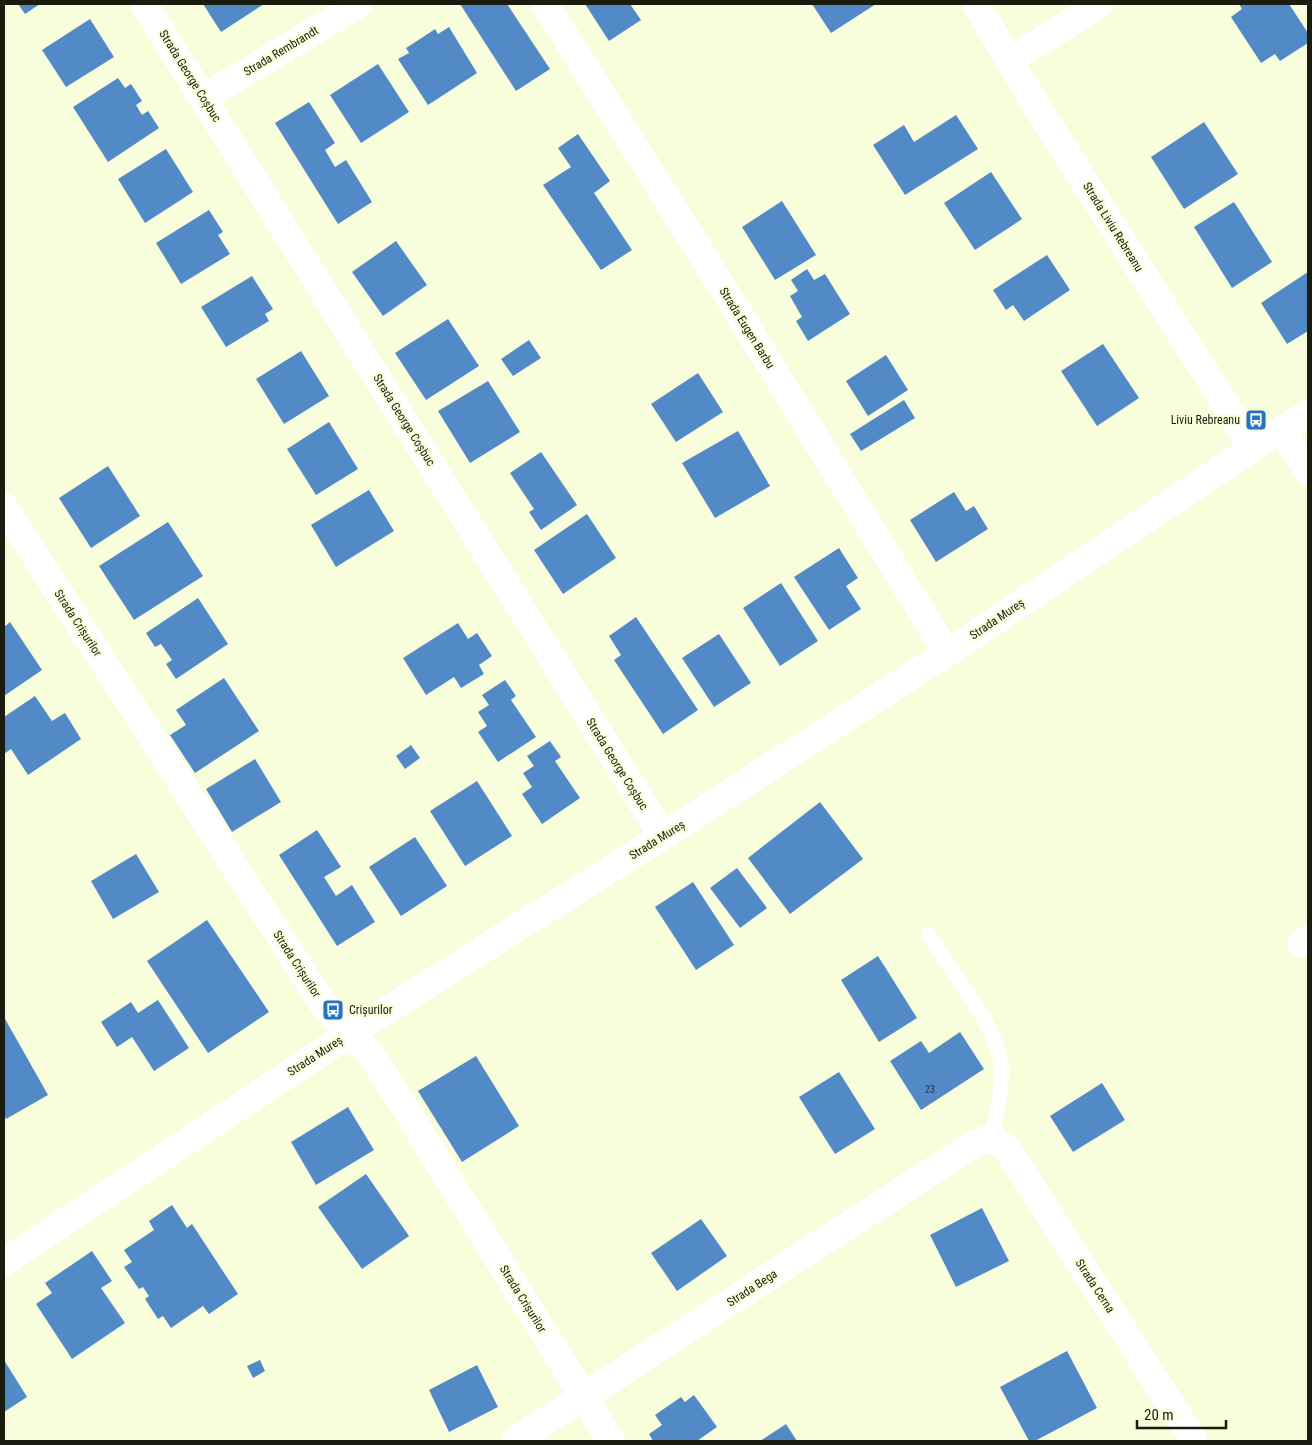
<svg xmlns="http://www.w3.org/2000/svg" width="1312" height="1445" viewBox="0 0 1312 1445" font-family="'Roboto Condensed',sans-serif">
  <rect width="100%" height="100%" fill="#f8fedb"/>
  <g fill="#528ac7">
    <polygon points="18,4 40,4 25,14"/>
    <polygon points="203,4 264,4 221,32"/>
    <polygon points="460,4 507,4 550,69 516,91"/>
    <polygon points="585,4 630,4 641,20 609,41"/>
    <polygon points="812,4 876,4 831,33"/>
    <polygon points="1239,4 1289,4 1308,33 1308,43 1280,61 1275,54 1261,63 1231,17 1242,9"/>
    <polygon points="90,19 114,57 66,87 42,50"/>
    <polygon points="449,27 477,73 428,105 398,59 409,53 406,48 420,39 435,29 438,34"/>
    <polygon points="378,64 409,112 361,143 330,95"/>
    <polygon points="118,78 125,88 131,84 142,101 136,105 142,115 148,111 159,128 108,162 73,107"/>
    <polygon points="309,102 335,143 325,150 335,167 346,160 372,202 338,224 275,123"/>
    <polygon points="956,115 978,149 905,195 873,145 904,125 914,142"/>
    <polygon points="1204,122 1238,174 1184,209 1151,157"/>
    <polygon points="578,134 610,181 594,193 632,250 601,270 543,185 571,167 558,148"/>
    <polygon points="166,149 193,192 145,223 118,179"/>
    <polygon points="991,172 1022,219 975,250 944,203"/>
    <polygon points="782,201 816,255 775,280 742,227"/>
    <polygon points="1234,202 1272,262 1232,288 1194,227"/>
    <polygon points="209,210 223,232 218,235 230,254 181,284 156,243"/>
    <polygon points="396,241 427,285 383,316 352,272"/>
    <polygon points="1047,255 1070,290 1024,321 1013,305 1006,310 993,290"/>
    <polygon points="807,269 814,280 825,274 850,314 808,341 796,321 802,317 790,296 798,291 791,280"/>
    <polygon points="1308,272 1308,331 1287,344 1261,303"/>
    <polygon points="252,276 273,309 265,314 269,321 226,347 201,307"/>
    <polygon points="448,319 479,366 426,400 395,353"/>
    <polygon points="529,340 541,358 513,376 501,359"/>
    <polygon points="1103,344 1139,398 1097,426 1061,371"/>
    <polygon points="301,351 329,396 284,424 256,379"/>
    <polygon points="886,355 908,390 868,416 846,381"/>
    <polygon points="698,373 723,412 676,442 651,404"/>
    <polygon points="488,381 520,432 470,463 438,411"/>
    <polygon points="904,400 915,418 861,451 850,434"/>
    <polygon points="329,422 358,469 316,495 287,449"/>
    <polygon points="738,431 770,486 715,518 682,463"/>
    <polygon points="541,452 577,505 541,530 529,512 534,509 510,473"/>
    <polygon points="108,466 140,516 91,548 59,498"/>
    <polygon points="369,490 394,531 336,567 311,525"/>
    <polygon points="954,492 966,511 974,506 988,529 936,562 910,520"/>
    <polygon points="587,514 616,558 563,594 534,550"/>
    <polygon points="168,522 203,576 134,620 99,566"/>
    <polygon points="839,548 858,578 846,586 861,609 829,630 794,577"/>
    <polygon points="781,583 818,641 780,666 743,608"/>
    <polygon points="198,598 228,644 176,679 166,664 172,660 161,644 155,647 146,633"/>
    <polygon points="636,617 698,710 663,734 614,660 621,655 609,636"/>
    <polygon points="10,622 42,670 4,696 4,627"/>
    <polygon points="458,623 468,639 477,633 492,656 479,665 484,674 461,688 454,677 426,695 403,658"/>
    <polygon points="719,634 751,683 714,707 682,658"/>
    <polygon points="224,678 259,731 195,773 170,735 186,725 176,710"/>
    <polygon points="505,680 516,696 511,700 536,737 498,762 478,732 487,726 478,712 489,705 482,695"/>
    <polygon points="35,696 52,721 65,713 81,739 28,775 11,749 4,754 4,717"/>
    <polygon points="550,741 561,757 555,761 580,798 542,824 522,794 532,787 523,773 534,766 527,756"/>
    <polygon points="411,745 420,758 405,769 396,756"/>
    <polygon points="255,759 281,802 232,832 206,789"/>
    <polygon points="477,781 512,836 465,866 430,811"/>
    <polygon points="820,802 863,859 790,914 748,858"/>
    <polygon points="317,830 341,867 324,877 336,896 352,885 375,922 337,946 279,855"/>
    <polygon points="415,837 447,886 401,916 369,867"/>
    <polygon points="136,854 159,892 113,919 91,881"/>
    <polygon points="737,868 767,908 740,928 710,888"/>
    <polygon points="693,882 734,945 696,970 655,907"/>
    <polygon points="207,920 269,1012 208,1053 147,961"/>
    <polygon points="878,956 917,1018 879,1042 841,980"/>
    <polygon points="158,1000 189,1048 154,1071 132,1037 117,1047 101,1022 131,1002 138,1013"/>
    <polygon points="4,1017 48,1095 6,1119 4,1115"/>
    <polygon points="960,1032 984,1069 921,1110 890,1061 921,1041 929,1053"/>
    <polygon points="476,1056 519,1126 462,1162 418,1091"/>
    <polygon points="839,1072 875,1129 835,1154 799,1097"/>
    <polygon points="1102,1083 1125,1120 1073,1152 1050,1116"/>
    <polygon points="348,1107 374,1150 316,1185 291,1142"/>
    <polygon points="366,1174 409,1236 362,1269 318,1207"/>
    <polygon points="172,1205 187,1228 192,1224 238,1294 209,1314 203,1306 171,1328 163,1316 158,1319 145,1299 149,1296 143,1287 139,1289 124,1267 132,1262 124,1250 154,1230 149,1221"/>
    <polygon points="982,1208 1009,1261 956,1287 930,1235"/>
    <polygon points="701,1219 727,1256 677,1291 651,1253"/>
    <polygon points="92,1251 112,1281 101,1288 125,1323 72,1359 36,1304 52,1293 45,1283"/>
    <polygon points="1067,1351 1097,1408 1035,1441 1029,1441 1000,1387"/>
    <polygon points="4,1360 27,1397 4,1412"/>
    <polygon points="260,1360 265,1371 253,1378 247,1366"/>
    <polygon points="477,1365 498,1407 449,1432 429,1390"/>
    <polygon points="694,1395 717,1427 697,1441 653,1441 649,1434 662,1425 655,1415 681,1397 685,1402"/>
    <polygon points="786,1424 797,1441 760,1441"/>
  </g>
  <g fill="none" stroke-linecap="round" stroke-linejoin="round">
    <polyline stroke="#fff" stroke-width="15" points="928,934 984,1018 997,1046 1002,1067 1000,1096 991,1138"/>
    <g stroke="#fff" stroke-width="28">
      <polyline points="144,4 663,836"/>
      <polyline points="545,4 734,306 947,653"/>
      <polyline points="976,4 1034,102 1253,448"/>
      <polyline points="1009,61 1100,4"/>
      <polyline points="203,98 359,4"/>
      <polyline points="1282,431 1308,472"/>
      <polyline points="4,507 323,1004 349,1034 371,1054 611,1441"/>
      <polyline points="1301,944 1308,939"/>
      <polyline points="515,1441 974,1144 991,1138 1006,1147 1194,1441"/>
    </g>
    <polyline stroke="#fff" stroke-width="28" points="4,1262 349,1034 663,836 947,653 1253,448 1308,414"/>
  </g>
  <defs>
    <g id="bus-square" transform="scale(1.125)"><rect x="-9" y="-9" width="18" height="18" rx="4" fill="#2574c4" stroke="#f8fedb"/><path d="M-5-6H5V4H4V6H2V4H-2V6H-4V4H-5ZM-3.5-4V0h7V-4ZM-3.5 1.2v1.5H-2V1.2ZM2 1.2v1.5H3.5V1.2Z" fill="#fff"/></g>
  </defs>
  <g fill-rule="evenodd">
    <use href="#bus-square" x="1256" y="420"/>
    <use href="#bus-square" x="333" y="1010"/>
  </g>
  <g text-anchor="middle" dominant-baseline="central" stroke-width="5" stroke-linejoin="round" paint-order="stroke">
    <g font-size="10" fill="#28383d">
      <text x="930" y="1089">23</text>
    </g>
    <g font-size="12" fill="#1a1c0f" stroke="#f8fedb">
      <text transform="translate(281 51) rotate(-31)">Strada Rembrandt</text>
      <text transform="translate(190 76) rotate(58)">Strada George Coșbuc</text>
      <text transform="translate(1113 227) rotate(58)">Strada Liviu Rebreanu</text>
      <text transform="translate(747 328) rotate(58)">Strada Eugen Barbu</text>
      <text transform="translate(404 420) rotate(58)">Strada George Coșbuc</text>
      <text transform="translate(997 619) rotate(-34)">Strada Mureș</text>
      <text transform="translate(78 623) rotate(57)">Strada Crișurilor</text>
      <text transform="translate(617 764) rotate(58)">Strada George Coșbuc</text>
      <text transform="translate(657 840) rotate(-32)">Strada Mureș</text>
      <text transform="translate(297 964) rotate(57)">Strada Crișurilor</text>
      <text transform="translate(315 1056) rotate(-33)">Strada Mureș</text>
      <text transform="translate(1095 1286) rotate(57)">Strada Cerna</text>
      <text transform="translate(752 1288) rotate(-33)">Strada Bega</text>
      <text transform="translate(523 1299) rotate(58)">Strada Crișurilor</text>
    </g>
    <g font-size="12" fill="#1a1c0f" stroke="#f8fedb" text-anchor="end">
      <text x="1240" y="420">Liviu Rebreanu</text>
      <text x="349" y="1010" text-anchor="start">Crișurilor</text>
    </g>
  </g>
  <rect width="1312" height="1445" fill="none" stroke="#1a1c0f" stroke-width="10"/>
  <path d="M1137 1420v8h89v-8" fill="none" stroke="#1a1c0f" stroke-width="2.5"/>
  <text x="1144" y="1420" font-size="15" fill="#1a1c0f" stroke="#f8fedb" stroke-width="4" paint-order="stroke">20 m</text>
</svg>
